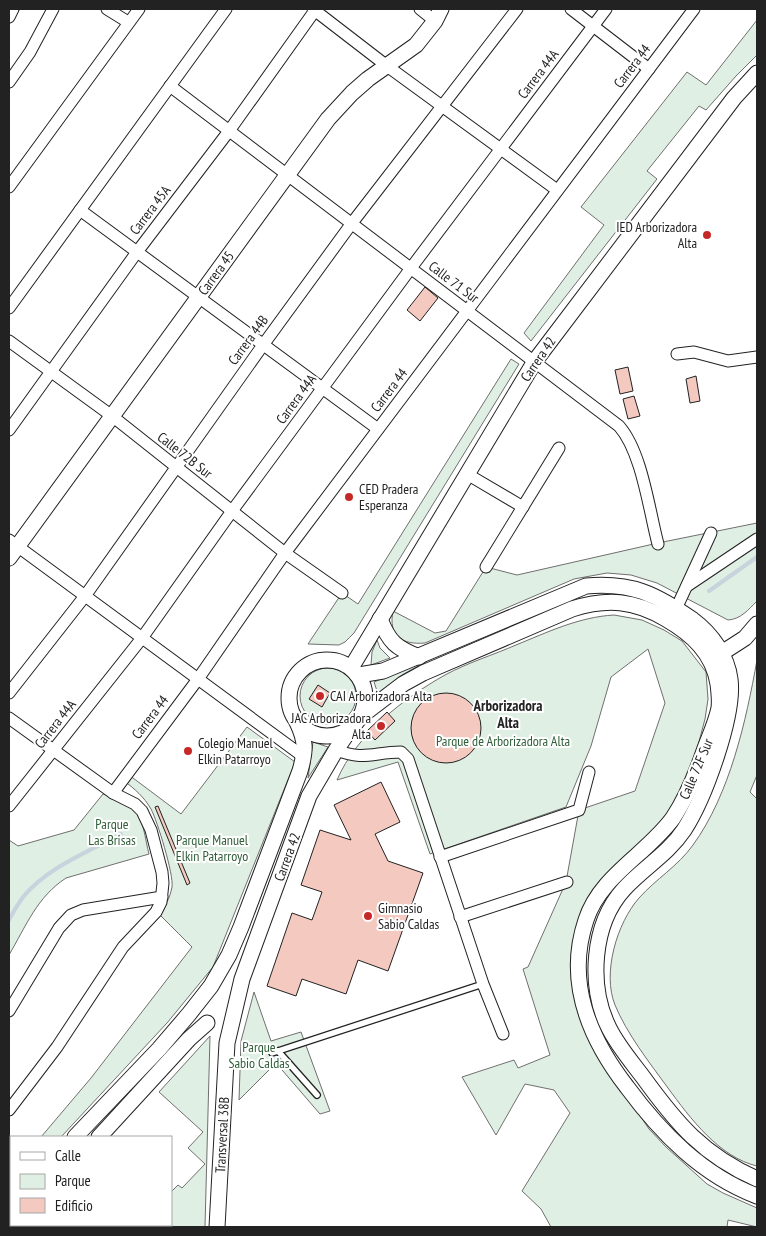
<svg xmlns="http://www.w3.org/2000/svg" width="766" height="1236" viewBox="0 0 766 1236" font-family="'PT Sans Narrow',sans-serif">
  <rect width="100%" height="100%" fill="#fff"/>
  <g fill="#e0efe3" stroke="#6f6f6f">
    <polygon points="757,20 757,55 736,76 706,110 699,106 647,171 657,179 531,341 524,333 604,225 581,207 687,72 706,85"/>
    <polygon points="511,359 519,364 354,633 345,642 339,645 308,644 342,593 358,604"/>
    <path d="M757,523V601C748,610 741,619 728,620L657,583L631,575L607,573L574,579L425,643C402,645 388,636 393,611L435,633L446,631L486,567L517,575L658,543Z"/>
    <path d="M614,615L642,620L664,630L682,641L706,672L708,699L705,719L696,753L685,785L673,806L660,824L607,879L578,958L595,1048L649,1129L666,1147L707,1184L723,1193L757,1208V1227L728,1220L727,1227H551L541,1209L522,1191L570,1113L554,1090L525,1084L496,1135L462,1077L514,1060L518,1068L550,1055L523,969L528,967L566,882L579,810L635,791L665,703L648,649L611,677L591,746L566,807L430,854L398,762L337,780C356,735 404,698 445,675C467,663 493,655 516,645C548,632 579,617 614,615Z"/>
    <polygon points="377,640 380,648 390,658 371,665 372,652"/>
    <path d="M757,660V775L750,792L757,799V1166C719,1157 690,1118 668,1088C649,1062 627,1034 615,1005C602,973 617,923 639,898C656,879 678,866 693,845C730,794 746,721 757,660Z"/>
    <polygon points="427,661 402,675 378,694 374,682"/>
    <circle cx="328" cy="696" r="28"/>
    <path d="M247,727L295,762L213,967L167,1023L61,1137H41L91,1078L192,947L160,915C165,906 170,898 172,887C174,875 157,820 151,809C144,797 135,789 124,781L129,775L181,814Z"/>
    <polygon points="313,742 328,747 308,778"/>
    <path d="M103,794C112,797 124,800 132,807C144,817 145,840 149,854L66,878C37,897 26,926 9,955V840L18,846L74,830Z"/>
    <polygon points="254,992 271,1041 301,1032 330,1111 320,1114 276,1063 239,1100 241,1041"/>
    <polygon points="210,1036 205,1227 138,1227 140,1225 171,1225 171,1192 178,1185 182,1188 205,1164 188,1148 203,1132 159,1092"/>
  </g>
  <g fill="none" stroke-linecap="round" stroke-linejoin="round">
    <g stroke="#c7d3dd" stroke-width="4">
      <polyline points="709,591 757,557"/>
      <path d="M9,920C13,912 18,904 23,897C48,867 88,852 121,834"/>
    </g>
  </g>
  <g fill="#f3c9c0" stroke="#222">
    <polygon points="425,287 438,298 420,321 407,310"/>
    <polygon points="628,367 633,391 620,394 615,370"/>
    <polygon points="696,376 700,401 690,403 686,379"/>
    <polygon points="634,396 640,416 628,419 623,399"/>
    <polygon points="318,685 330,693 322,707 309,699"/>
    <circle cx="446" cy="728" r="35"/>
    <polygon points="387,712 395,721 375,740 367,731"/>
    <polygon points="381,782 400,822 375,834 388,861 423,873 388,971 358,960 346,994 302,979 296,996 267,986 292,913 312,920 322,892 301,885 320,830 351,840 334,805"/>
    <polygon points="158,806 190,883 187,885 155,807"/>
  </g>
  <g fill="none" stroke-linecap="round" stroke-linejoin="round">
    <g stroke="#222" stroke-width="8">
      <g id="service">
        <polyline points="278,1051 317,1095"/>
        <polyline points="272,1053 483,984"/>
      </g>
    </g>
    <g stroke="#222" stroke-width="13">
      <g id="minor">
        <polyline points="107,9 128,22"/>
        <polyline points="313,9 387,66 557,190"/>
        <polyline points="420,9 435,21 439,17"/>
        <polyline points="571,9 649,69"/>
        <polyline points="9,17 13,9"/>
        <polyline points="9,82 30,52 53,9"/>
        <path d="M170,86L619,426C642,452 649,510 658,544"/>
        <polyline points="9,187 139,9"/>
        <polyline points="80,210 378,429"/>
        <polyline points="9,308 226,9"/>
        <polyline points="9,341 112,416 285,553 342,593"/>
        <polyline points="677,354 694,352 728,361 757,357"/>
        <polyline points="9,430 137,252 229,131 316,9"/>
        <polyline points="467,474 523,507"/>
        <polyline points="9,540 304,757"/>
        <polyline points="486,567 559,448"/>
        <polyline points="687,586 757,539"/>
        <polyline points="676,609 711,533"/>
        <polyline points="9,693 85,596 263,345 352,223 517,9"/>
        <polyline points="9,718 113,793 135,804 142,811 151,830 162,872 163,883 161,902 156,912 123,947 57,1047 9,1110"/>
        <path d="M336,750C364,761 374,752 401,752L408,759L483,984L503,1034"/>
        <polyline points="113,793 198,679 285,553 694,9"/>
        <polyline points="9,806 142,638 232,511 411,268 606,9"/>
        <polyline points="440,857 579,810 589,772"/>
        <polyline points="460,917 567,882"/>
        <polyline points="9,1011 59,928 71,915 83,910 162,897"/>
      </g>
    </g>
    <g stroke="#222" stroke-width="17">
      <g id="tertiary">
        <polyline points="9,558 328,119 352,93 368,79 416,45 435,21 441,9"/>
        <path d="M380,619C389,642 396,648 419,657"/>
        <polyline points="714,658 745,638 757,624"/>
        <circle cx="327" cy="698" r="38"/>
        <polyline points="351,668 535,361 734,98 757,73"/>
        <path d="M359,675L383,671L586,586C632,582 656,594 693,620C712,634 727,656 730,679C735,716 704,799 684,830C668,854 643,868 624,889C592,924 588,986 609,1028C618,1046 631,1061 643,1077C677,1124 703,1155 757,1179"/>
        <path d="M361,716L403,684L423,673L572,609C607,598 634,600 666,619C692,634 713,653 718,684C719,692 720,700 719,708C716,723 709,737 704,751C696,774 687,797 673,818C647,854 600,876 586,920C565,982 589,1038 627,1087C661,1133 702,1175 757,1196"/>
        <path d="M75,1137L159,1049L189,1014L211,986L229,955L241,927L300,771C306,750 306,741 297,722"/>
        <polyline points="99,1137 189,1039 207,1023"/>
        <polyline points="9,1207 11,1204"/>
        <polyline points="12,1227 15,1225"/>
        <polyline points="217,1227 227,1043 242,979 309,796 336,750 353,725"/>
      </g>
    </g>
    <use href="#service" stroke="#fff" stroke-width="5.5"/>
    <use href="#minor" stroke="#fff" stroke-width="11"/>
    <use href="#tertiary" stroke="#fff" stroke-width="15"/>
  </g>
  <g fill="#c62828" stroke="#fff" stroke-width="2">
    <circle cx="707" cy="235" r="5"/>
    <circle cx="349" cy="497" r="5"/>
    <circle cx="320" cy="696" r="5"/>
    <circle cx="381" cy="726" r="5"/>
    <circle cx="188" cy="751" r="5"/>
    <circle cx="368" cy="916" r="5"/>
  </g>
  <g text-anchor="middle" dominant-baseline="central" stroke-width="4" stroke-linejoin="round" paint-order="stroke">
    <g font-size="14" fill="#222" stroke="#fff">
      <text transform="translate(632 66) rotate(-53)">Carrera 44</text>
      <text transform="translate(538 74) rotate(-53)">Carrera 44A</text>
      <text transform="translate(150 210) rotate(-53)">Carrera 45A</text>
      <text transform="translate(216 273) rotate(-54)">Carrera 45</text>
      <text transform="translate(454 282) rotate(37)">Calle 71 Sur</text>
      <text transform="translate(248 340) rotate(-54)">Carrera 44B</text>
      <text transform="translate(538 359) rotate(-56)">Carrera 42</text>
      <text transform="translate(389 390) rotate(-53)">Carrera 44</text>
      <text transform="translate(296 399) rotate(-54)">Carrera 44A</text>
      <text transform="translate(185 455) rotate(38)">Calle 72B Sur</text>
      <text transform="translate(150 717) rotate(-53)">Carrera 44</text>
      <text transform="translate(55 724) rotate(-52)">Carrera 44A</text>
      <text transform="translate(696 769) rotate(-67)">Calle 72F Sur</text>
      <text transform="translate(287 857) rotate(-70)">Carrera 42</text>
      <text transform="translate(222 1135) rotate(-87)">Transversal 38B</text>
    </g>
    <g font-size="14" fill="#222" stroke="#fff" text-anchor="start">
      <text x="697" y="227" text-anchor="end">IED Arborizadora<tspan x="697" dy="16">Alta</tspan></text>
      <text x="359" y="489">CED Pradera<tspan x="359" dy="16">Esperanza</tspan></text>
      <text x="330" y="696">CAI Arborizadora Alta</text>
      <text x="371" y="718" text-anchor="end">JAC Arborizadora<tspan x="371" dy="16">Alta</tspan></text>
      <text x="198" y="743">Colegio Manuel<tspan x="198" dy="16">Elkin Patarroyo</tspan></text>
      <text x="378" y="908">Gimnasio<tspan x="378" dy="16">Sabio Caldas</tspan></text>
    </g>
    <g font-size="14" fill="#2f5e38" stroke="#fff">
      <text x="503" y="741">Parque de Arborizadora Alta</text>
      <text x="112" y="824">Parque<tspan x="112" dy="16">Las Brisas</tspan></text>
      <text x="212" y="840">Parque Manuel<tspan x="212" dy="16">Elkin Patarroyo</tspan></text>
      <text x="259" y="1047">Parque<tspan x="259" dy="16">Sabio Caldas</tspan></text>
    </g>
    <g font-size="15" font-weight="bold" fill="#222" stroke="#fff">
      <text x="508" y="705">Arborizadora<tspan x="508" dy="17">Alta</tspan></text>
    </g>
  </g>
  <rect width="766" height="1236" fill="none" stroke="#222222" stroke-width="20"/>
  <rect x="10" y="1136" width="162" height="90" fill="#ffffff" stroke="#a7a7a7"/>
  <rect x="20" y="1152" width="25" height="8" fill="#ffffff" stroke="#a7a7a7"/>
  <text x="55" y="1161" font-size="15" fill="#222222">Calle</text>
  <rect x="20" y="1174" width="25" height="15" fill="#e0efe3" stroke="#a7a7a7"/>
  <text x="55" y="1186" font-size="15" fill="#222222">Parque</text>
  <rect x="20" y="1198" width="25" height="15" fill="#f3c9c0" stroke="#a7a7a7"/>
  <text x="55" y="1211" font-size="15" fill="#222222">Edificio</text>
</svg>
